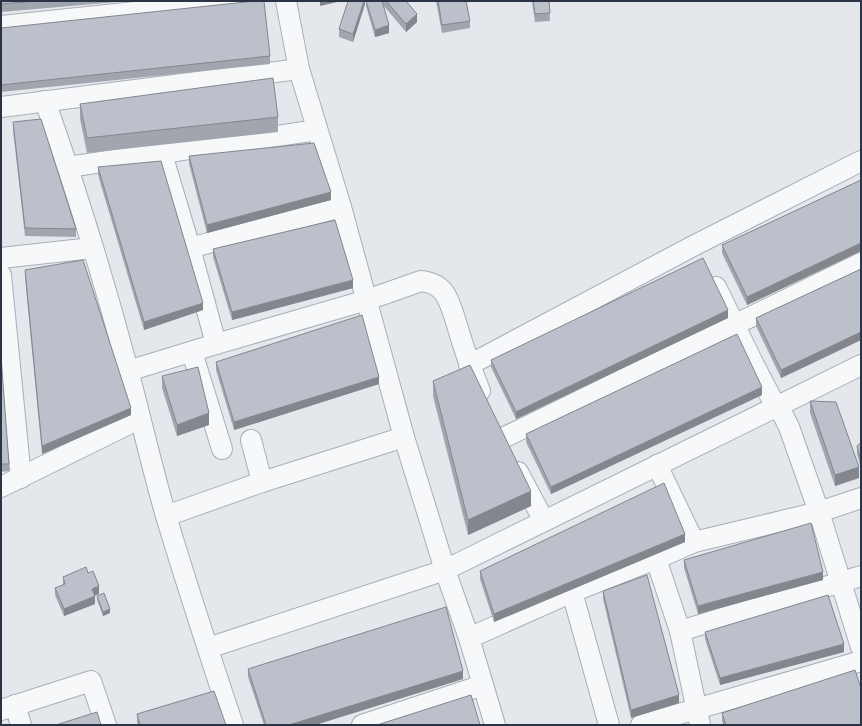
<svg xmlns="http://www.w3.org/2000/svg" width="862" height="726" viewBox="0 0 862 726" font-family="Commissioner,sans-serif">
  <rect width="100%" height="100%" fill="#e4e7ec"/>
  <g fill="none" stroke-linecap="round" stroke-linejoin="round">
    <g stroke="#a9aeb7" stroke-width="22">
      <g id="minor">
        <polyline points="286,1 299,69 341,207 404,437 445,570 469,638 495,725"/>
        <polyline points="1,26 240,1"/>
        <path d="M45,101C76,189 104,280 128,370C141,419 152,468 166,516C187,586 210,656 233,725"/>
        <polyline points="1,107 299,69"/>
        <polyline points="162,154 190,248 216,344"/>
        <polyline points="68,167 317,130"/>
        <polyline points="190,248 341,207"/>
        <polyline points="1,258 92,248"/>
        <polyline points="1,275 21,478"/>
        <polyline points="716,287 753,363 776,407 783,415 789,427 819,512 861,647"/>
        <polyline points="192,352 222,449"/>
        <polyline points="469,365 695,245 861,161"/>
        <path d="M128,371L216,344L367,300L421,281C431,282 439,285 445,294C453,307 456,324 461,338C466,356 473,373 480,391"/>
        <polyline points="501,439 861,263"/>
        <polyline points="251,440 262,482"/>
        <polyline points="657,465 694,542"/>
        <polyline points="518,472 544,521"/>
        <polyline points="1,487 139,419"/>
        <polyline points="166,516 262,482 404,437"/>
        <polyline points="656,559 680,631 700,725"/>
        <polyline points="572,592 609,725"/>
        <polyline points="680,631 861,576"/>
        <polyline points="469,638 572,592 656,559 694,542 819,512 861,498"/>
        <polyline points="208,648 445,570 861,365"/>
        <polyline points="15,705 21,725"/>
        <polyline points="1,710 91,681 106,725"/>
        <polyline points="362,725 483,685"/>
        <polyline points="641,725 861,661"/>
      </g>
    </g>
    <use href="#minor" stroke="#f7f8fa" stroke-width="20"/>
  </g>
  <g fill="#a1a5ae">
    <polygon points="1,1 129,1 1,12"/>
    <polygon points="365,1 365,4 353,42 339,37 339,29"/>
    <polygon points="366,1 406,1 417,22 406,32 383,5 389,33 375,37 366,6"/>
    <polygon points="436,1 466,1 470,21 470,28 442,33"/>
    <polygon points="532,1 549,1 550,21 535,22"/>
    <polygon points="1,28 270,56 270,64 1,92"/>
    <polygon points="80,104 278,117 278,132 87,153 80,119"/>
    <polygon points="13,122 76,229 76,237 25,236 13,130"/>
    <polygon points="189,156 331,200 207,233 189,164"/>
    <polygon points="98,167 203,310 144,330 98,175"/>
    <polygon points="861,180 861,251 747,305 722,253 722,245"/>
    <polygon points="213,249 353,288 232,320 213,257"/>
    <polygon points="861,269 861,340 781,378 756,326 756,318"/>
    <polygon points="25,270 131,415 42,454 25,278"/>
    <polygon points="728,318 516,419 491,367 491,360"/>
    <polygon points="1,356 9,464 9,471 1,472"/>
    <polygon points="216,362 379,384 234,430 216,370"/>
    <polygon points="162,376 209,425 177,436 162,388"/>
    <polygon points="433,381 531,506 468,535 433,396"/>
    <polygon points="762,395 551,494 526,442 526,434"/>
    <polygon points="810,401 859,478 835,486 810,413"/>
    <polygon points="861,442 861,469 857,454 857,446"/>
    <polygon points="685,542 494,622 480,579 480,571"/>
    <polygon points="684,560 823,580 698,614 684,568"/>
    <polygon points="88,573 99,594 95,595 95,604 64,616 55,595 55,588 63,585 63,577"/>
    <polygon points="603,591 679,703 631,718 603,599"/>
    <polygon points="97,596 110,613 103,616 97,600"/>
    <polygon points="705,632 844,652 720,685 705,639"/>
    <polygon points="248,669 463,679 315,725 264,725 248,677"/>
    <polygon points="722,713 861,725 723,725 722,721"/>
    <polygon points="137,714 226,725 138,725 137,722"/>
  </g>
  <g fill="#83868d">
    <polygon points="320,1 342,1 320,6"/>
    <polygon points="364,1 365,1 365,4 353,42 353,34"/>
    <polygon points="417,14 417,22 406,32 406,24"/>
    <polygon points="389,25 389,33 375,37 375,30"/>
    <polygon points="331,192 331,200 207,233 207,225"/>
    <polygon points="861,243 861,251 747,305 747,297"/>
    <polygon points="353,280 353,288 232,320 232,312"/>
    <polygon points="203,303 203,310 144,330 144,322"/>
    <polygon points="728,310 728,318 516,419 516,412"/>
    <polygon points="861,332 861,340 781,378 781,370"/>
    <polygon points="379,377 379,384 234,430 234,422"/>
    <polygon points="762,387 762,395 551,494 551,487"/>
    <polygon points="131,408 131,415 42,454 42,446"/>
    <polygon points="209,413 209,425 177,436 177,425"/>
    <polygon points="859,467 859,478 835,486 835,475"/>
    <polygon points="531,491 531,506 468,535 468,520"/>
    <polygon points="685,534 685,542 494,622 494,614"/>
    <polygon points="823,572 823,580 698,614 698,606"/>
    <polygon points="99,586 99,594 92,597 92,589"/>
    <polygon points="95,596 95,604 64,616 64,609"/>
    <polygon points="110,609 110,613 103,616 103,612"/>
    <polygon points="844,644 844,652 720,685 720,678"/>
    <polygon points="463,671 463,679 315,725 289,725"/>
    <polygon points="679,695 679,703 631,718 631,710"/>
  </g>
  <g fill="#bbc0ca" stroke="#83868d">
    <polygon points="1,1 37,1 1,4"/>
    <polygon points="255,1 264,1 270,56 1,85 1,28"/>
    <polygon points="348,1 364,1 353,34 339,29"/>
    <polygon points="366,1 382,1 389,25 375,30"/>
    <polygon points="386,1 406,1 417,14 406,24"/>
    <polygon points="438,1 466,1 470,21 442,25"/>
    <polygon points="533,1 549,1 550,13 535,14"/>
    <polygon points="273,78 278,117 87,138 80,104"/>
    <polygon points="41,119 76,229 25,228 13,122"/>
    <polygon points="314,143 331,192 207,225 189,156"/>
    <polygon points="161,161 203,303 144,322 98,167"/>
    <polygon points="861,180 861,243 747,297 722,245"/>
    <polygon points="335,220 353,280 232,312 213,249"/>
    <polygon points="703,258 728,310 516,412 491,360"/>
    <polygon points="83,260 131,408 42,446 25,270"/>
    <polygon points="861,269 861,332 781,370 756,318"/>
    <polygon points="362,315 379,377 234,422 216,362"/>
    <polygon points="737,334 762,387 551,487 526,434"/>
    <polygon points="1,356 9,464 1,464"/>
    <polygon points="470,365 531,491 468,520 433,381"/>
    <polygon points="198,367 209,413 177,425 162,376"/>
    <polygon points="810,401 836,402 859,467 835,475"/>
    <polygon points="861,442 861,461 857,446"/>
    <polygon points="664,483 685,534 494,614 480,571"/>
    <polygon points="811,523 823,572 698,606 684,560"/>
    <polygon points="86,567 88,573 93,571 99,586 92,589 95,596 64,609 55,588 65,584 63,577"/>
    <polygon points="647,575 679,695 631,710 603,591"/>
    <polygon points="104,593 110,609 103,612 97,596"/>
    <polygon points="828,595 844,644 720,678 705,632"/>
    <polygon points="446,607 463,671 289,725 266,725 248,669"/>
    <polygon points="855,670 861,688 861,725 726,725 722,713"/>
    <polygon points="214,691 226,725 140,725 137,714"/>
    <polygon points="471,695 480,725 377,725"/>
    <polygon points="97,712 101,725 56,725"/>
  </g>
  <rect width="862" height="726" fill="none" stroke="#2b3445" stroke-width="4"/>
</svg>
